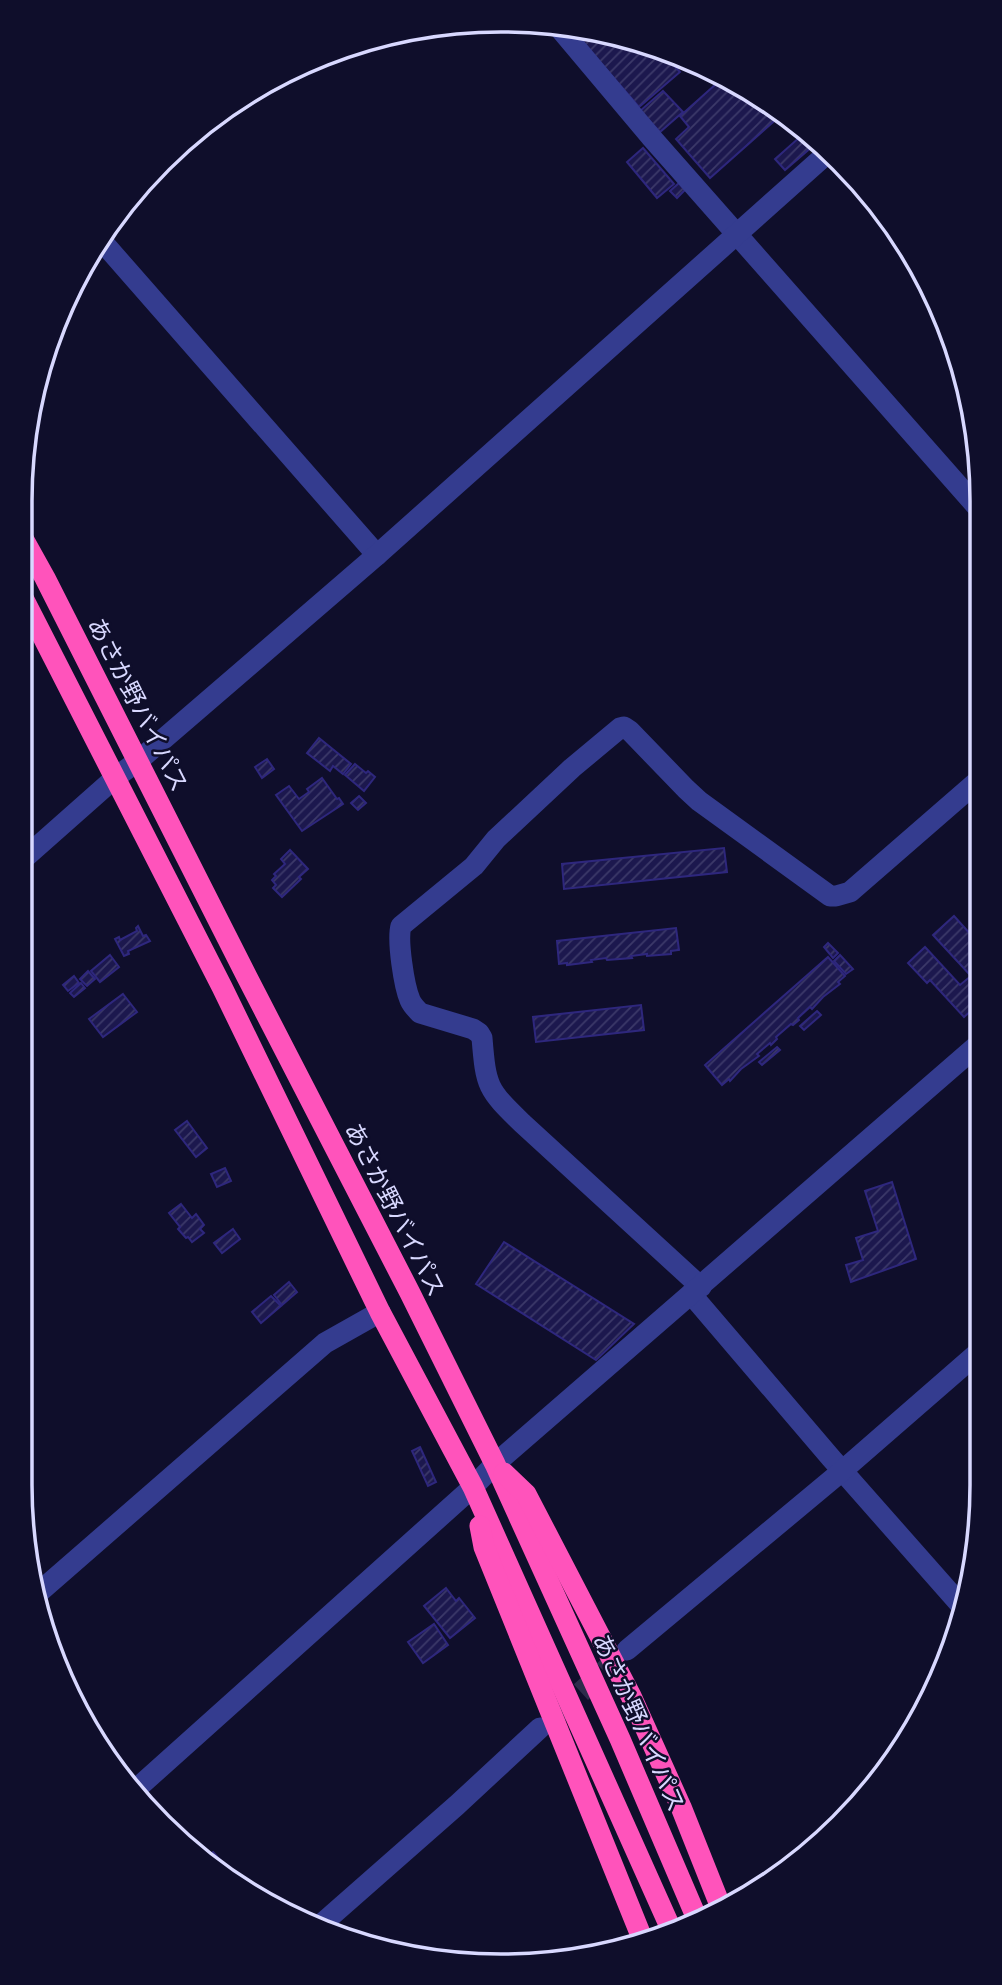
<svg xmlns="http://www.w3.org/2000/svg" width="1002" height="1985" viewBox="0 0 1002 1985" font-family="Commissioner,'Noto Sans JP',sans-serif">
  <defs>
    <pattern id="building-hatch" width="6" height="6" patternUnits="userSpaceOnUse" patternTransform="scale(1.75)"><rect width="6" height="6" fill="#1c184e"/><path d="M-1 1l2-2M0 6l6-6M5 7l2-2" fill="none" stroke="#3c3969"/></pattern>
  </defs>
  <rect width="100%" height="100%" fill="#0f0e2b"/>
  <g fill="url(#building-hatch)" stroke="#2e277d" stroke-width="2">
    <polygon points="568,26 625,36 658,48 680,72 639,107"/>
    <polygon points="725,76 818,139 820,140 785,170 775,159 800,137 781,115 710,178 676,139 689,127 680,116"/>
    <polygon points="663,91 683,112 660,132 640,111"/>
    <polygon points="643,148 674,184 657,198 627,162"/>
    <polygon points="679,183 685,190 677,198 670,191"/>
    <polygon points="319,738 351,764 343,774 333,766 330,771 307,753"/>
    <polygon points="267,759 274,769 262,778 255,767"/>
    <polygon points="355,764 366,773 368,771 375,777 364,791 345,775"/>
    <polygon points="322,778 337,799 339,798 343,804 302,831 276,795 289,786 299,799 309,792 307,789"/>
    <polygon points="359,796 366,803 358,810 351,803"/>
    <polygon points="724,848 727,872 564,889 562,864"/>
    <polygon points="290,850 308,869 299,877 301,879 282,897 273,888 276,885 272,880 276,876 274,874 285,864 281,859"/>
    <polygon points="954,916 972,936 974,934 980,940 977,943 980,946 980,1003 964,1017 930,980 927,983 908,963 925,947 960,985 971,976 933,935"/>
    <polygon points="138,926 143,936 146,935 150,941 128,951 129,954 124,956 115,939 119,937 120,940 137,931 136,928"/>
    <polygon points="676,928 679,950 671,951 671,954 647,956 647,954 631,956 632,958 607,960 606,958 591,960 592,962 567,965 567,963 559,964 557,941"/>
    <polygon points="828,943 838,953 833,958 824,947"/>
    <polygon points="110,955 119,967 100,982 91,971"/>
    <polygon points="840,955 853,969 846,974 834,961"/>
    <polygon points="828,957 845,976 838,982 840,984 823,997 812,1009 810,1007 798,1018 799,1020 793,1025 791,1024 776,1037 777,1039 771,1045 770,1043 757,1054 759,1056 741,1069 730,1081 729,1079 722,1085 705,1065"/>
    <polygon points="88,971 95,979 87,986 80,979"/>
    <polygon points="74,976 79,983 68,991 63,985"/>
    <polygon points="81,983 85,988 74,997 70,993"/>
    <polygon points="123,994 137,1012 103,1037 89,1019"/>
    <polygon points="641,1005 644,1030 536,1042 533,1017"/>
    <polygon points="817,1011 821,1015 804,1030 800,1026"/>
    <polygon points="777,1047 780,1050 762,1065 759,1062"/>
    <polygon points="187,1121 207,1148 196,1157 175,1130"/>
    <polygon points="225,1168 231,1181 217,1187 211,1174"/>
    <polygon points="892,1182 916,1259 851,1282 846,1265 863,1260 856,1238 878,1231 865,1191"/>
    <polygon points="181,1204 192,1218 196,1214 204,1225 200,1229 204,1233 192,1242 188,1237 186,1238 178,1229 180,1227 169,1213"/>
    <polygon points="233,1229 240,1239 222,1253 214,1243"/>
    <polygon points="504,1242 634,1324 596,1360 476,1284"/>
    <polygon points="289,1282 297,1292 282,1305 274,1295"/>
    <polygon points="271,1296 281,1306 261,1323 252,1312"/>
    <polygon points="420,1447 436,1482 428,1486 412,1451"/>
    <polygon points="446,1588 456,1601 459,1598 475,1618 450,1638 424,1606"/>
    <polygon points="434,1624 448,1645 423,1663 408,1642"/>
    <polygon points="213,1852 219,1859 212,1865 205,1858"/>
    <polygon points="220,1863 235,1883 233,1884 214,1867"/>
  </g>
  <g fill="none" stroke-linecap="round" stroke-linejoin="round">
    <polyline stroke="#2d2c4b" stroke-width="21" stroke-dasharray="21 10" stroke-linecap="butt" points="558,1713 625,1652"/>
    <g stroke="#343c8f" stroke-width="21">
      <polyline points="556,24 651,137 979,509"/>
      <polyline points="100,239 377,555"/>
      <polyline points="20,862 116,777 138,761 377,555 830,151"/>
      <path d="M701,1287L522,1123C487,1089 486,1087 482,1038L479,1033L473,1029L420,1013C416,1009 412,1005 410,1000C404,986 397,940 401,926L474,866L496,839L572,768L620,728L624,727L630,731L686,789L699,801L830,896H836L850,892L980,779"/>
      <polyline points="691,1294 831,1458 966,1611"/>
      <polyline points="37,1594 325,1343 380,1312"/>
      <polyline points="627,1650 842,1471 981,1350"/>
      <polyline points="134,1791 473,1487 495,1464 980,1043"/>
      <polyline points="316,1929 457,1805 540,1728"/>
    </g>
    <g stroke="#ff53bb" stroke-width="21">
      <polyline points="20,533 45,578 247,977 410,1293 495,1464 620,1739 698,1921"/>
      <polyline points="20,592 222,987 380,1312 473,1487 671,1929"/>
      <polyline points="504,1473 526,1494 631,1696 681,1807 722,1910"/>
      <polyline points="480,1526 484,1547 642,1938"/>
    </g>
  </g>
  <g text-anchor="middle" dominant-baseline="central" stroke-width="5" stroke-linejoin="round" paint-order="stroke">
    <g font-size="24" fill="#d8d8ff" stroke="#0f0e2b">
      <text transform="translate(139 704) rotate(63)">あさか野バイパス</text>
      <text transform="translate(396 1209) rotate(63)">あさか野バイパス</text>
      <text transform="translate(640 1722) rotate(66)">あさか野バイパス</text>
    </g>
  </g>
  <path d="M0 0H1002V1985H0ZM501 32H501A469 469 0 0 1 970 501V1485A469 469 0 0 1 501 1954H501A469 469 0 0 1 32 1485V501A469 469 0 0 1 501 32Z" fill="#0f0e2b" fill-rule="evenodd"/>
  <path fill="none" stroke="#d8d8ff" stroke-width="3.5" d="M501 32H501A469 469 0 0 1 970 501V1485A469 469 0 0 1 501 1954H501A469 469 0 0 1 32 1485V501A469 469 0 0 1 501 32Z"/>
</svg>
